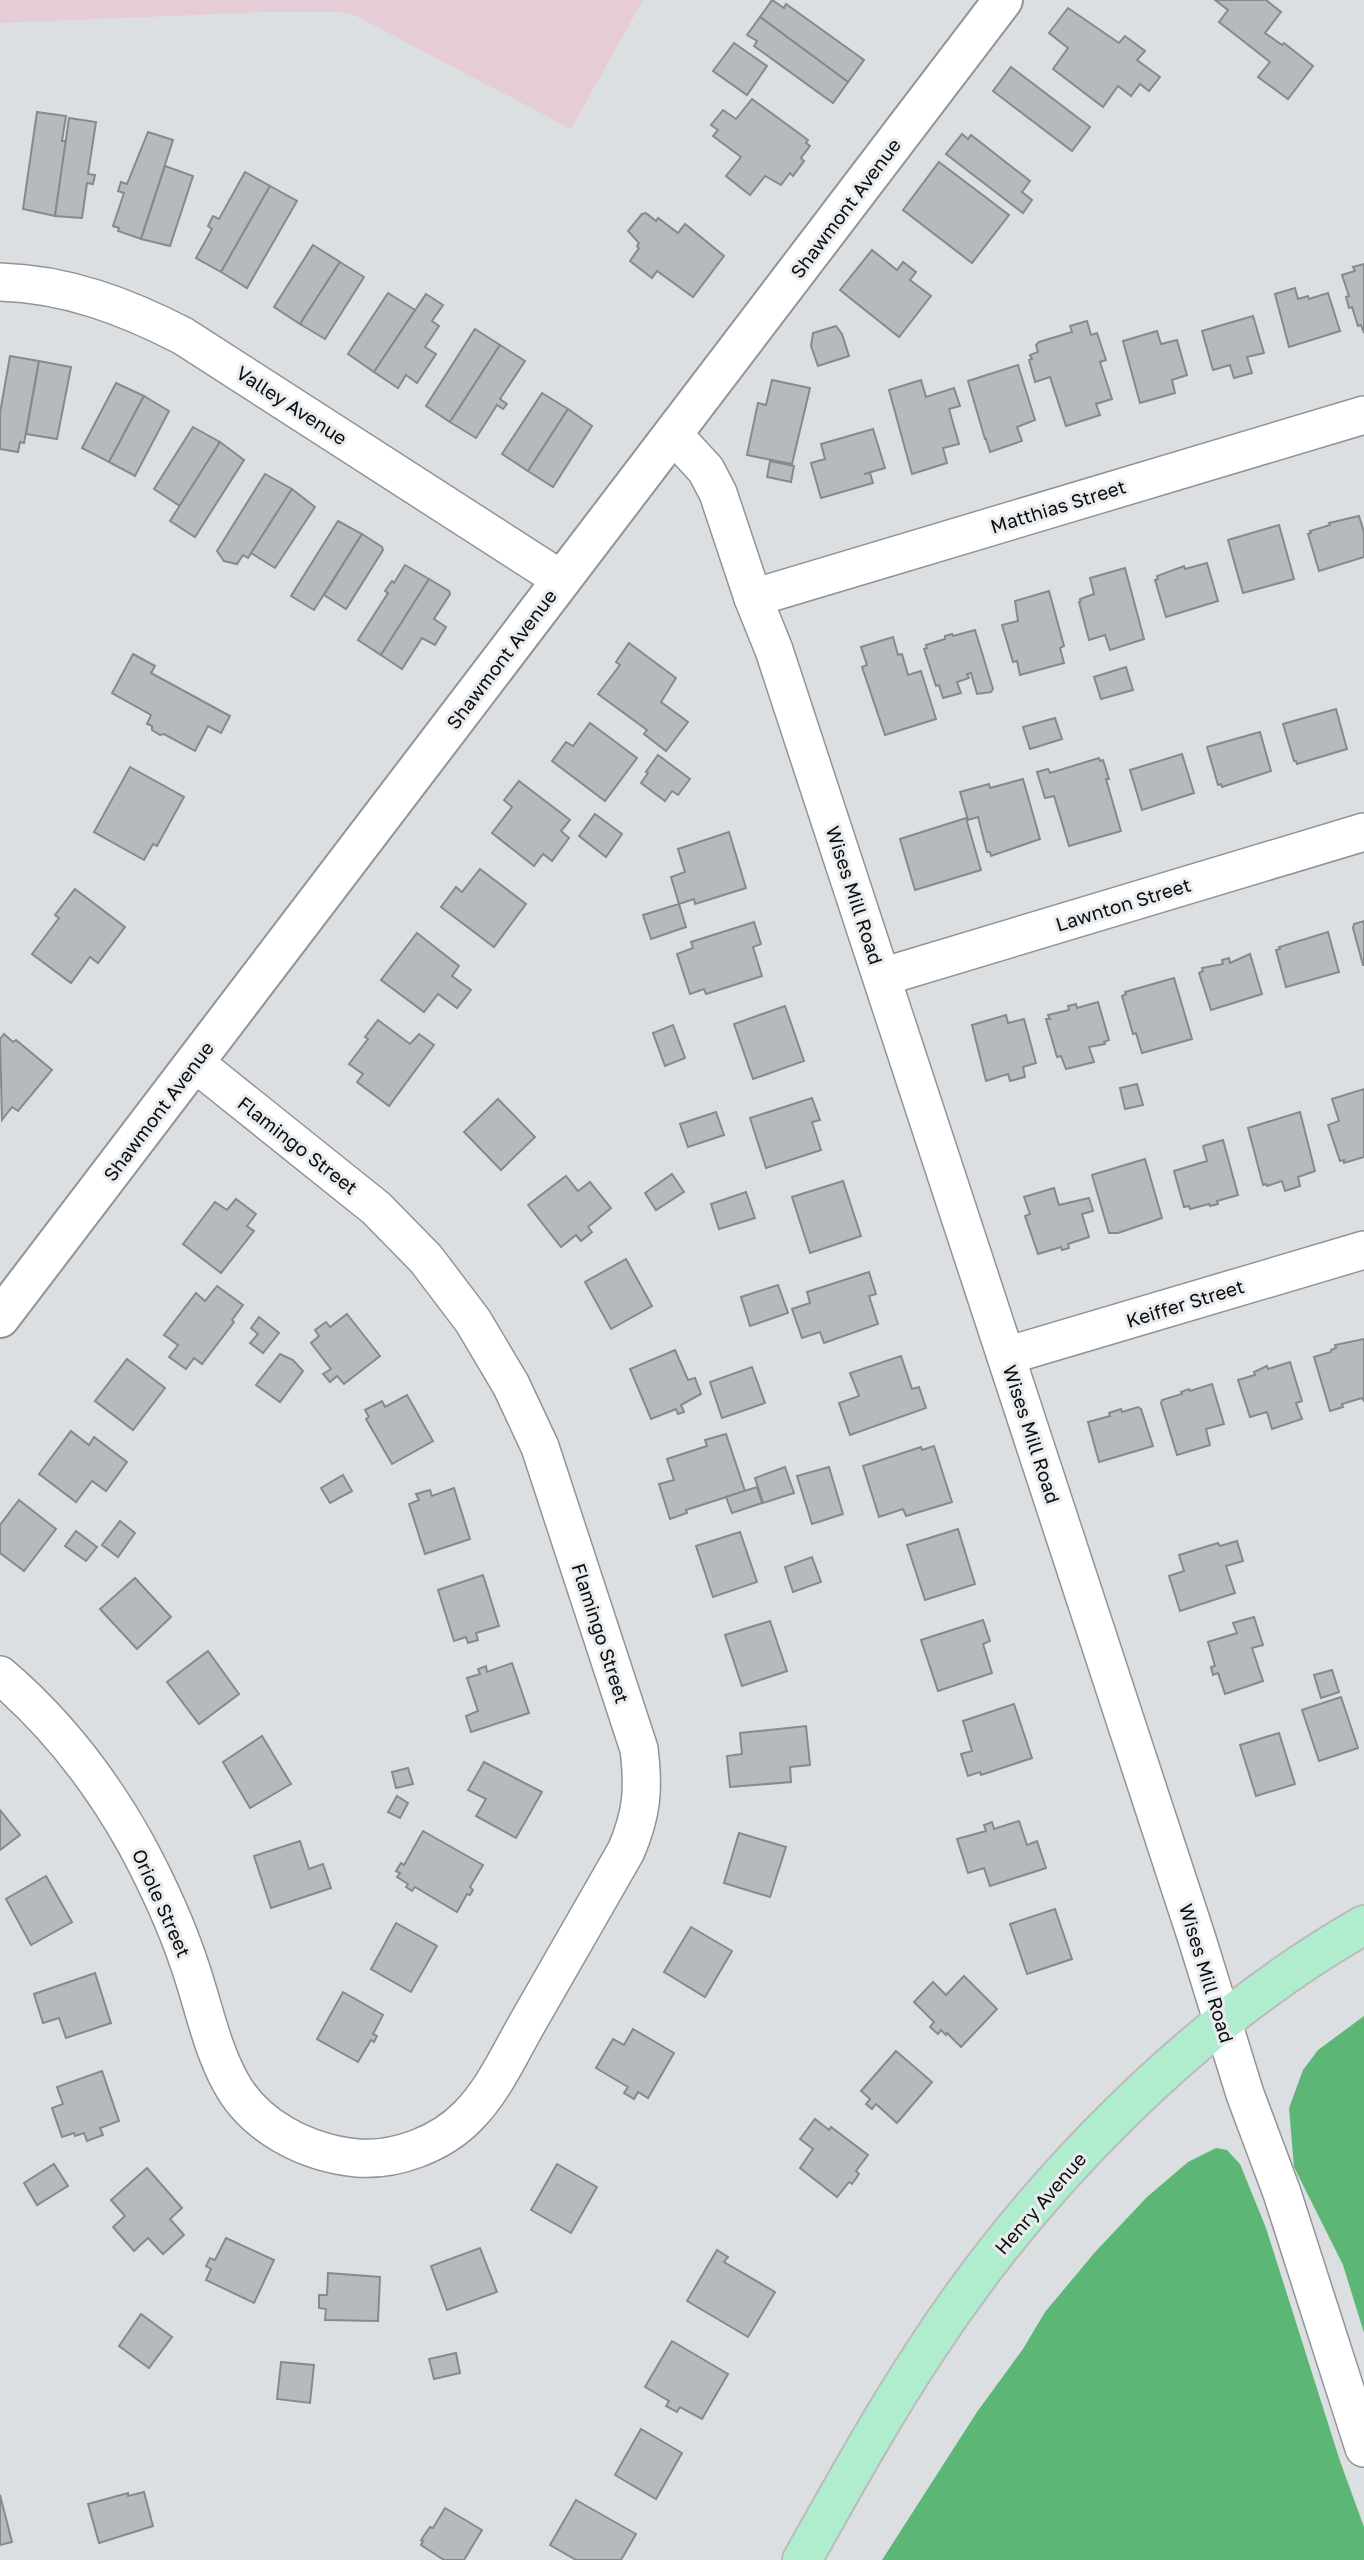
<svg xmlns="http://www.w3.org/2000/svg" width="1364" height="2560" viewBox="0 0 1364 2560" font-family="'Golos Text',sans-serif">
  <rect width="100%" height="100%" fill="#dcdfe2"/>
  <polygon fill="#e6cdd4" points="413,0 643,0 571,129 400,39"/>
  <polygon fill="#e5cdd8" points="0,0 413,0 400,39 356,16 340,12 267,12 0,23"/>
  <g fill="#5cb776">
    <polygon points="1364,2016 1364,2333 1343,2265 1294,2167 1289,2108 1303,2070 1318,2050"/>
    <polygon points="1216,2148 1227,2150 1240,2164 1266,2228 1340,2461 1364,2527 1364,2560 882,2560 977,2412 1023,2349 1045,2312 1096,2251 1147,2197 1188,2162"/>
  </g>
  <g fill="#b7babd" stroke="#878a8d" stroke-width="2">
    <polygon points="772,0 784,8 786,4 864,60 848,82 760,17"/>
    <polygon points="1215,0 1266,0 1281,12 1265,33 1282,45 1284,43 1313,66 1288,99 1258,77 1270,62 1219,22 1228,10"/>
    <polygon points="1068,8 1119,43 1125,36 1145,51 1137,60 1160,77 1149,91 1140,84 1131,96 1118,86 1103,107 1053,69 1068,48 1049,33"/>
    <polygon points="760,17 848,82 833,103 754,46 757,41 747,35"/>
    <polygon points="734,43 767,66 747,95 713,71"/>
    <polygon points="1011,67 1090,127 1072,151 993,91"/>
    <polygon points="752,99 808,140 806,143 810,146 801,158 804,161 793,176 790,173 781,185 765,176 750,195 726,176 741,157 713,136 718,130 711,125 723,110 736,119"/>
    <polygon points="37,112 66,116 62,141 66,141 55,216 23,209"/>
    <polygon points="69,118 96,122 88,174 95,175 93,184 87,183 82,218 55,216"/>
    <polygon points="148,132 173,140 141,239 118,231 119,228 113,226 124,193 118,191 121,182 127,184"/>
    <polygon points="962,134 968,139 971,135 1030,181 1022,192 1032,200 1023,213 946,154"/>
    <polygon points="939,162 1009,215 972,263 903,210"/>
    <polygon points="165,166 193,176 170,246 141,239"/>
    <polygon points="245,172 270,186 221,272 196,258 212,229 208,226 213,216 219,219"/>
    <polygon points="270,186 297,201 247,288 221,272"/>
    <polygon points="646,213 656,221 658,218 678,233 685,224 724,256 693,297 657,271 652,278 630,261 639,248 637,246 639,243 628,231 642,214"/>
    <polygon points="313,245 340,262 300,324 274,307"/>
    <polygon points="872,250 897,270 903,262 916,272 910,280 931,296 899,337 840,290"/>
    <polygon points="340,262 364,277 325,339 300,324"/>
    <polygon points="1364,264 1364,333 1361,325 1358,326 1352,307 1349,308 1346,297 1349,296 1342,275 1355,271 1353,267"/>
    <polygon points="1295,288 1298,299 1308,296 1309,299 1328,293 1340,331 1289,347 1275,294"/>
    <polygon points="388,293 415,310 374,372 348,354"/>
    <polygon points="426,294 443,305 432,321 439,326 425,347 436,354 417,383 406,375 398,388 374,372"/>
    <polygon points="1253,316 1264,353 1247,357 1252,373 1234,378 1230,365 1213,370 1202,331"/>
    <polygon points="1087,321 1091,335 1097,333 1106,360 1100,362 1112,399 1096,404 1100,415 1066,426 1050,377 1035,382 1029,360 1032,359 1030,355 1038,352 1036,345 1039,342 1072,332 1070,326"/>
    <polygon points="836,326 842,334 849,356 818,366 811,346 813,333"/>
    <polygon points="475,329 500,345 450,422 426,406"/>
    <polygon points="1157,331 1161,344 1177,340 1187,375 1172,380 1175,393 1140,403 1123,341"/>
    <polygon points="500,345 525,361 500,399 507,404 503,409 497,405 476,438 450,422"/>
    <polygon points="10,356 39,361 24,443 20,442 18,452 0,449 0,413"/>
    <polygon points="39,361 71,367 57,439 26,434"/>
    <polygon points="1018,365 1035,420 1017,427 1022,441 990,452 986,439 985,439 968,381"/>
    <polygon points="772,380 810,388 792,464 747,455 758,403 766,405"/>
    <polygon points="921,380 926,397 954,388 960,406 949,409 959,444 943,448 947,463 912,474 889,390"/>
    <polygon points="116,383 144,396 109,462 82,448"/>
    <polygon points="542,393 568,409 528,471 502,454"/>
    <polygon points="144,396 169,411 135,476 109,462"/>
    <polygon points="568,409 592,426 553,487 528,471"/>
    <polygon points="193,427 220,442 180,506 154,489"/>
    <polygon points="873,429 885,468 864,474 870,473 873,483 821,498 811,463 825,459 821,444"/>
    <polygon points="220,442 244,460 195,537 170,521"/>
    <polygon points="770,461 794,466 791,482 767,477"/>
    <polygon points="265,474 292,489 248,558 243,555 237,564 224,561 217,551"/>
    <polygon points="292,489 315,507 275,568 251,553"/>
    <polygon points="1359,516 1364,532 1364,557 1319,571 1308,534 1311,533 1310,531 1330,525 1329,523"/>
    <polygon points="338,521 362,534 314,610 291,596"/>
    <polygon points="1279,525 1294,579 1243,593 1228,540"/>
    <polygon points="362,534 382,547 383,550 346,609 324,595"/>
    <polygon points="1207,563 1218,601 1166,617 1155,580 1158,579 1157,576 1184,566 1185,569"/>
    <polygon points="405,565 429,579 381,655 358,640 388,593 385,591 392,581 394,583"/>
    <polygon points="1125,568 1144,639 1110,650 1105,635 1089,640 1079,602 1081,601 1080,599 1094,594 1090,578"/>
    <polygon points="429,579 449,591 450,594 434,619 446,627 435,645 422,638 402,669 381,655"/>
    <polygon points="1049,591 1064,646 1060,648 1064,663 1020,675 1017,661 1013,662 1002,625 1018,621 1015,601"/>
    <polygon points="975,630 993,689 991,692 977,694 971,673 967,674 969,678 957,682 961,693 943,698 939,685 936,686 924,649 927,648 926,645 945,639 945,636 952,634 953,636"/>
    <polygon points="893,637 898,655 902,654 908,675 921,671 936,719 885,735 862,667 867,665 861,647"/>
    <polygon points="629,643 676,678 661,702 688,722 666,751 644,734 647,730 598,694 620,665 616,662"/>
    <polygon points="133,654 155,666 151,673 230,716 221,733 208,726 195,751 164,734 160,735 152,730 152,726 147,724 151,715 112,693"/>
    <polygon points="1126,667 1133,690 1101,699 1094,677"/>
    <polygon points="1336,709 1347,749 1297,764 1296,761 1294,761 1283,724"/>
    <polygon points="1055,718 1062,739 1030,749 1023,727"/>
    <polygon points="590,723 637,758 605,801 552,761 566,742 573,746"/>
    <polygon points="1260,732 1271,771 1222,787 1221,784 1218,785 1207,747"/>
    <polygon points="1182,754 1194,793 1142,810 1130,770"/>
    <polygon points="658,755 690,779 678,795 672,791 665,801 641,783 648,773 646,772"/>
    <polygon points="1099,758 1100,761 1103,760 1109,779 1106,779 1121,831 1069,846 1054,796 1045,798 1037,772 1048,769 1050,773"/>
    <polygon points="130,767 184,797 157,846 153,844 144,860 94,832"/>
    <polygon points="1023,779 1040,839 991,856 990,852 987,852 978,817 968,820 960,792 989,784 990,788"/>
    <polygon points="519,781 570,820 561,831 569,838 552,861 543,854 534,866 492,833 512,807 504,800"/>
    <polygon points="595,814 622,834 606,857 579,836"/>
    <polygon points="966,818 981,870 915,890 900,839"/>
    <polygon points="729,832 746,888 695,904 694,899 679,904 671,877 685,872 678,849"/>
    <polygon points="480,869 526,904 494,947 441,907 456,887 462,892"/>
    <polygon points="75,889 125,927 98,963 90,957 71,983 32,954 59,918 55,915"/>
    <polygon points="679,904 686,927 651,939 643,915"/>
    <polygon points="1364,921 1364,965 1363,965 1353,928 1354,924"/>
    <polygon points="754,922 761,944 753,947 762,976 706,994 704,989 690,994 677,954 693,948 691,942"/>
    <polygon points="1328,932 1339,972 1286,987 1276,950 1280,949 1279,947"/>
    <polygon points="417,933 459,966 452,976 471,990 457,1008 438,994 424,1012 381,980"/>
    <polygon points="1250,954 1262,994 1211,1010 1199,973 1203,971 1202,968 1223,964 1222,960 1229,958 1230,963"/>
    <polygon points="1174,978 1192,1039 1142,1053 1136,1033 1133,1034 1122,996 1126,994 1125,992"/>
    <polygon points="1098,1002 1109,1040 1104,1042 1105,1044 1089,1047 1094,1062 1066,1069 1061,1056 1057,1057 1046,1019 1050,1019 1048,1015 1069,1010 1068,1006 1076,1004 1077,1008"/>
    <polygon points="785,1006 804,1061 753,1079 734,1024"/>
    <polygon points="1006,1015 1008,1023 1024,1019 1036,1063 1023,1067 1025,1077 1010,1081 1008,1074 986,1081 972,1025"/>
    <polygon points="378,1020 410,1044 419,1034 434,1045 389,1106 357,1082 363,1074 349,1064 368,1039 365,1037"/>
    <polygon points="673,1025 685,1058 665,1066 653,1033"/>
    <polygon points="4,1034 13,1042 16,1040 52,1070 18,1111 12,1107 2,1120 0,1039"/>
    <polygon points="1137,1084 1143,1105 1125,1109 1120,1088"/>
    <polygon points="1364,1089 1364,1157 1344,1163 1344,1160 1340,1161 1328,1125 1339,1121 1332,1099"/>
    <polygon points="812,1098 820,1120 812,1122 821,1150 766,1168 750,1118"/>
    <polygon points="498,1099 535,1137 501,1170 464,1132"/>
    <polygon points="716,1112 724,1135 688,1147 680,1124"/>
    <polygon points="1300,1112 1315,1171 1298,1177 1300,1186 1285,1191 1282,1181 1267,1186 1266,1184 1263,1185 1248,1128"/>
    <polygon points="1223,1140 1238,1195 1217,1201 1218,1204 1210,1206 1209,1204 1190,1209 1189,1206 1184,1207 1174,1171 1207,1161 1203,1146"/>
    <polygon points="1145,1159 1162,1218 1118,1233 1109,1233 1092,1175"/>
    <polygon points="672,1174 684,1192 656,1210 645,1193"/>
    <polygon points="566,1176 578,1191 590,1182 611,1208 588,1227 592,1232 581,1241 576,1235 561,1247 528,1205"/>
    <polygon points="843,1181 861,1236 810,1253 792,1197"/>
    <polygon points="1054,1188 1059,1205 1089,1198 1093,1211 1082,1214 1089,1237 1068,1244 1069,1248 1062,1250 1061,1247 1038,1254 1025,1216 1030,1214 1024,1197"/>
    <polygon points="746,1192 755,1218 719,1229 711,1204"/>
    <polygon points="236,1199 256,1214 247,1226 254,1231 221,1273 183,1244 215,1202 227,1210"/>
    <polygon points="626,1259 652,1306 611,1329 585,1282"/>
    <polygon points="869,1272 876,1294 869,1296 878,1324 824,1343 820,1332 802,1338 792,1309 810,1303 807,1292"/>
    <polygon points="778,1285 788,1313 750,1326 741,1297"/>
    <polygon points="217,1286 243,1305 232,1320 234,1322 202,1364 194,1358 186,1369 169,1357 178,1345 164,1335 196,1293 205,1301"/>
    <polygon points="347,1314 380,1356 344,1384 337,1376 330,1382 323,1374 331,1369 311,1343 319,1336 315,1330 326,1322 330,1327"/>
    <polygon points="259,1317 279,1333 263,1353 250,1343 258,1334 251,1328"/>
    <polygon points="1364,1339 1364,1401 1362,1398 1342,1404 1343,1407 1330,1411 1314,1357 1331,1352 1331,1350 1336,1348 1335,1345"/>
    <polygon points="675,1350 688,1380 695,1378 701,1394 681,1405 684,1412 678,1414 676,1409 651,1419 630,1369"/>
    <polygon points="280,1354 293,1360 303,1371 280,1402 256,1385"/>
    <polygon points="901,1356 912,1389 919,1387 926,1408 850,1435 839,1403 859,1396 850,1373"/>
    <polygon points="127,1359 165,1388 133,1430 95,1401"/>
    <polygon points="1290,1362 1302,1401 1296,1403 1302,1419 1272,1429 1267,1412 1250,1417 1238,1380 1255,1375 1254,1372 1267,1366 1268,1369"/>
    <polygon points="752,1367 765,1403 722,1418 710,1382"/>
    <polygon points="1212,1384 1224,1424 1206,1429 1210,1445 1177,1455 1161,1403 1162,1400 1182,1394 1181,1392 1189,1389 1190,1391"/>
    <polygon points="407,1395 433,1441 392,1464 366,1419 369,1417 365,1410 382,1401 385,1407"/>
    <polygon points="1138,1407 1141,1409 1153,1446 1099,1462 1088,1422 1110,1416 1109,1413 1121,1409 1122,1412"/>
    <polygon points="71,1431 89,1445 94,1437 127,1462 106,1491 92,1481 76,1502 39,1474"/>
    <polygon points="726,1434 745,1491 686,1510 687,1513 670,1519 659,1484 674,1480 667,1459 707,1446 705,1440"/>
    <polygon points="934,1446 952,1502 906,1516 903,1509 879,1517 863,1466 921,1447 922,1450"/>
    <polygon points="785,1467 794,1493 763,1503 755,1478"/>
    <polygon points="829,1467 843,1514 812,1524 797,1476"/>
    <polygon points="343,1475 352,1491 330,1503 321,1488"/>
    <polygon points="757,1487 762,1503 732,1513 726,1497"/>
    <polygon points="454,1488 470,1539 425,1554 409,1504 419,1500 416,1494 430,1490 432,1496"/>
    <polygon points="19,1500 56,1529 24,1571 0,1553 0,1525"/>
    <polygon points="120,1521 135,1533 118,1557 102,1545"/>
    <polygon points="958,1529 975,1584 925,1600 907,1545"/>
    <polygon points="76,1531 97,1547 86,1561 65,1546"/>
    <polygon points="740,1532 757,1582 713,1597 696,1546"/>
    <polygon points="1237,1541 1243,1561 1226,1566 1235,1593 1180,1611 1169,1576 1184,1571 1179,1555 1218,1543 1220,1546"/>
    <polygon points="812,1557 821,1582 793,1592 785,1567"/>
    <polygon points="483,1575 499,1626 476,1633 478,1640 468,1643 466,1637 454,1641 438,1590"/>
    <polygon points="135,1578 171,1617 137,1649 100,1609"/>
    <polygon points="1254,1617 1263,1645 1252,1648 1263,1681 1225,1694 1218,1673 1213,1675 1211,1667 1215,1666 1208,1642 1237,1633 1233,1623"/>
    <polygon points="983,1620 990,1641 983,1644 992,1673 938,1691 921,1640"/>
    <polygon points="770,1621 787,1671 742,1686 725,1635"/>
    <polygon points="208,1651 239,1694 199,1724 167,1682"/>
    <polygon points="512,1663 529,1713 471,1732 466,1716 478,1711 467,1678 480,1674 478,1669 486,1666 487,1672"/>
    <polygon points="1332,1670 1339,1692 1321,1698 1314,1675"/>
    <polygon points="1341,1697 1358,1748 1319,1761 1302,1710"/>
    <polygon points="1014,1704 1032,1758 981,1775 980,1772 968,1776 961,1754 972,1751 963,1721"/>
    <polygon points="806,1726 810,1765 790,1767 791,1782 730,1787 727,1756 742,1754 740,1733"/>
    <polygon points="1279,1733 1295,1784 1256,1796 1240,1745"/>
    <polygon points="262,1736 291,1784 250,1808 223,1762"/>
    <polygon points="484,1762 542,1792 516,1838 476,1816 486,1799 468,1790"/>
    <polygon points="408,1768 413,1784 396,1788 392,1772"/>
    <polygon points="397,1796 408,1803 400,1818 388,1812"/>
    <polygon points="0,1810 20,1835 0,1850"/>
    <polygon points="1019,1821 1027,1845 1037,1841 1046,1868 990,1886 984,1868 968,1873 957,1839 986,1831 984,1825 992,1822 994,1829"/>
    <polygon points="423,1831 483,1865 470,1887 473,1890 470,1895 467,1894 457,1912 415,1887 412,1891 406,1887 408,1884 397,1877 400,1873 396,1871 401,1863 404,1865"/>
    <polygon points="739,1833 786,1847 770,1897 724,1883"/>
    <polygon points="300,1841 309,1869 323,1864 331,1888 271,1908 254,1856"/>
    <polygon points="46,1876 72,1922 31,1945 6,1899"/>
    <polygon points="1055,1909 1072,1959 1027,1974 1010,1924"/>
    <polygon points="396,1923 437,1946 411,1992 371,1969"/>
    <polygon points="691,1927 732,1951 705,1997 664,1972"/>
    <polygon points="95,1973 111,2023 66,2038 59,2018 43,2023 34,1994"/>
    <polygon points="964,1976 997,2009 961,2047 947,2033 946,2035 941,2030 938,2034 930,2027 934,2022 914,2002 933,1982 946,1995"/>
    <polygon points="343,1992 383,2015 373,2034 377,2036 374,2042 371,2040 358,2062 317,2039"/>
    <polygon points="633,2029 674,2053 648,2098 638,2092 634,2099 624,2093 628,2087 596,2068 613,2039 624,2045"/>
    <polygon points="896,2051 932,2082 897,2123 876,2104 872,2109 866,2104 870,2099 861,2091"/>
    <polygon points="102,2071 119,2121 100,2128 103,2135 87,2141 84,2133 75,2136 74,2133 62,2137 52,2108 63,2104 57,2087"/>
    <polygon points="815,2119 829,2130 831,2127 868,2155 856,2171 859,2174 852,2184 849,2182 837,2197 800,2168 813,2149 800,2139"/>
    <polygon points="54,2164 68,2186 37,2205 24,2183"/>
    <polygon points="557,2164 597,2187 571,2233 531,2210"/>
    <polygon points="147,2168 182,2208 170,2219 184,2235 163,2254 148,2238 134,2251 113,2227 125,2216 111,2200"/>
    <polygon points="226,2238 274,2260 254,2303 206,2280 211,2269 206,2266 210,2258 215,2260"/>
    <polygon points="480,2248 497,2292 447,2310 431,2266"/>
    <polygon points="717,2250 728,2257 724,2262 775,2292 748,2337 687,2301"/>
    <polygon points="328,2273 380,2277 378,2321 325,2320 326,2309 319,2308 319,2295 327,2295"/>
    <polygon points="141,2314 172,2337 149,2368 119,2346"/>
    <polygon points="672,2341 728,2374 702,2419 680,2407 677,2412 666,2406 669,2401 645,2387"/>
    <polygon points="456,2353 460,2373 434,2379 429,2359"/>
    <polygon points="281,2362 314,2365 310,2403 277,2399"/>
    <polygon points="641,2429 682,2453 656,2499 615,2475"/>
    <polygon points="144,2492 153,2526 99,2543 88,2504 128,2493 128,2496"/>
    <polygon points="0,2495 12,2542 0,2545"/>
    <polygon points="576,2500 636,2534 621,2560 576,2560 550,2545"/>
    <polygon points="445,2508 482,2530 464,2560 444,2560 421,2545 423,2541 421,2540 430,2527 433,2528"/>
  </g>
  <g fill="none" stroke-linecap="round" stroke-linejoin="round">
    <g stroke="#919396" stroke-width="40">
      <g id="street">
        <path d="M0,282C66,284 125,306 183,336L562,580"/>
        <polyline points="673,434 706,470 718,493 753,598 774,650 1197,1939 1245,2094 1282,2193 1364,2448"/>
        <polyline points="753,598 1364,415"/>
        <polyline points="882,977 1364,832"/>
        <polyline points="1006,1356 1364,1250"/>
        <path d="M0,1675C55,1722 101,1781 136,1844C157,1883 176,1924 190,1966C203,2004 211,2046 230,2081C254,2127 307,2153 357,2158C396,2161 441,2144 468,2116C494,2090 510,2053 528,2022C561,1965 593,1908 626,1851C642,1814 644,1789 639,1749L540,1447L511,1385L473,1321L426,1259L376,1208L195,1063"/>
      </g>
    </g>
    <g stroke="#919396" stroke-width="42">
      <polyline id="secondary" points="0,1318 1003,0"/>
    </g>
    <g stroke="#bbb" stroke-width="42">
      <path id="primary" d="M802,2560C842,2489 881,2418 926,2350C1033,2185 1194,2022 1364,1925"/>
    </g>
    <use href="#street" stroke="#fff" stroke-width="37"/>
    <use href="#secondary" stroke="#fff" stroke-width="38"/>
    <use href="#primary" stroke="#afedce" stroke-width="38"/>
  </g>
  <g text-anchor="middle" dominant-baseline="central" stroke-width="6" stroke-linejoin="round" paint-order="stroke">
    <g font-size="19" fill="#0b0c0d" stroke="#e9ecef">
      <text transform="translate(845 208) rotate(-53)">Shawmont Avenue</text>
      <text transform="translate(292 405) rotate(33)">Valley Avenue</text>
      <text transform="translate(1058 506) rotate(-17)">Matthias Street</text>
      <text transform="translate(501 659) rotate(-53)">Shawmont Avenue</text>
      <text transform="translate(855 895) rotate(72)">Wises Mill Road</text>
      <text transform="translate(1123 904) rotate(-17)">Lawnton Street</text>
      <text transform="translate(158 1111) rotate(-53)">Shawmont Avenue</text>
      <text transform="translate(298 1145) rotate(38)">Flamingo Street</text>
      <text transform="translate(1185 1303) rotate(-17)">Keiffer Street</text>
      <text transform="translate(1032 1434) rotate(72)">Wises Mill Road</text>
      <text transform="translate(601 1633) rotate(72)">Flamingo Street</text>
      <text transform="translate(162 1903) rotate(66)">Oriole Street</text>
      <text transform="translate(1207 1973) rotate(73)">Wises Mill Road</text>
      <text transform="translate(1040 2203) rotate(-49)">Henry Avenue</text>
    </g>
  </g>
</svg>
